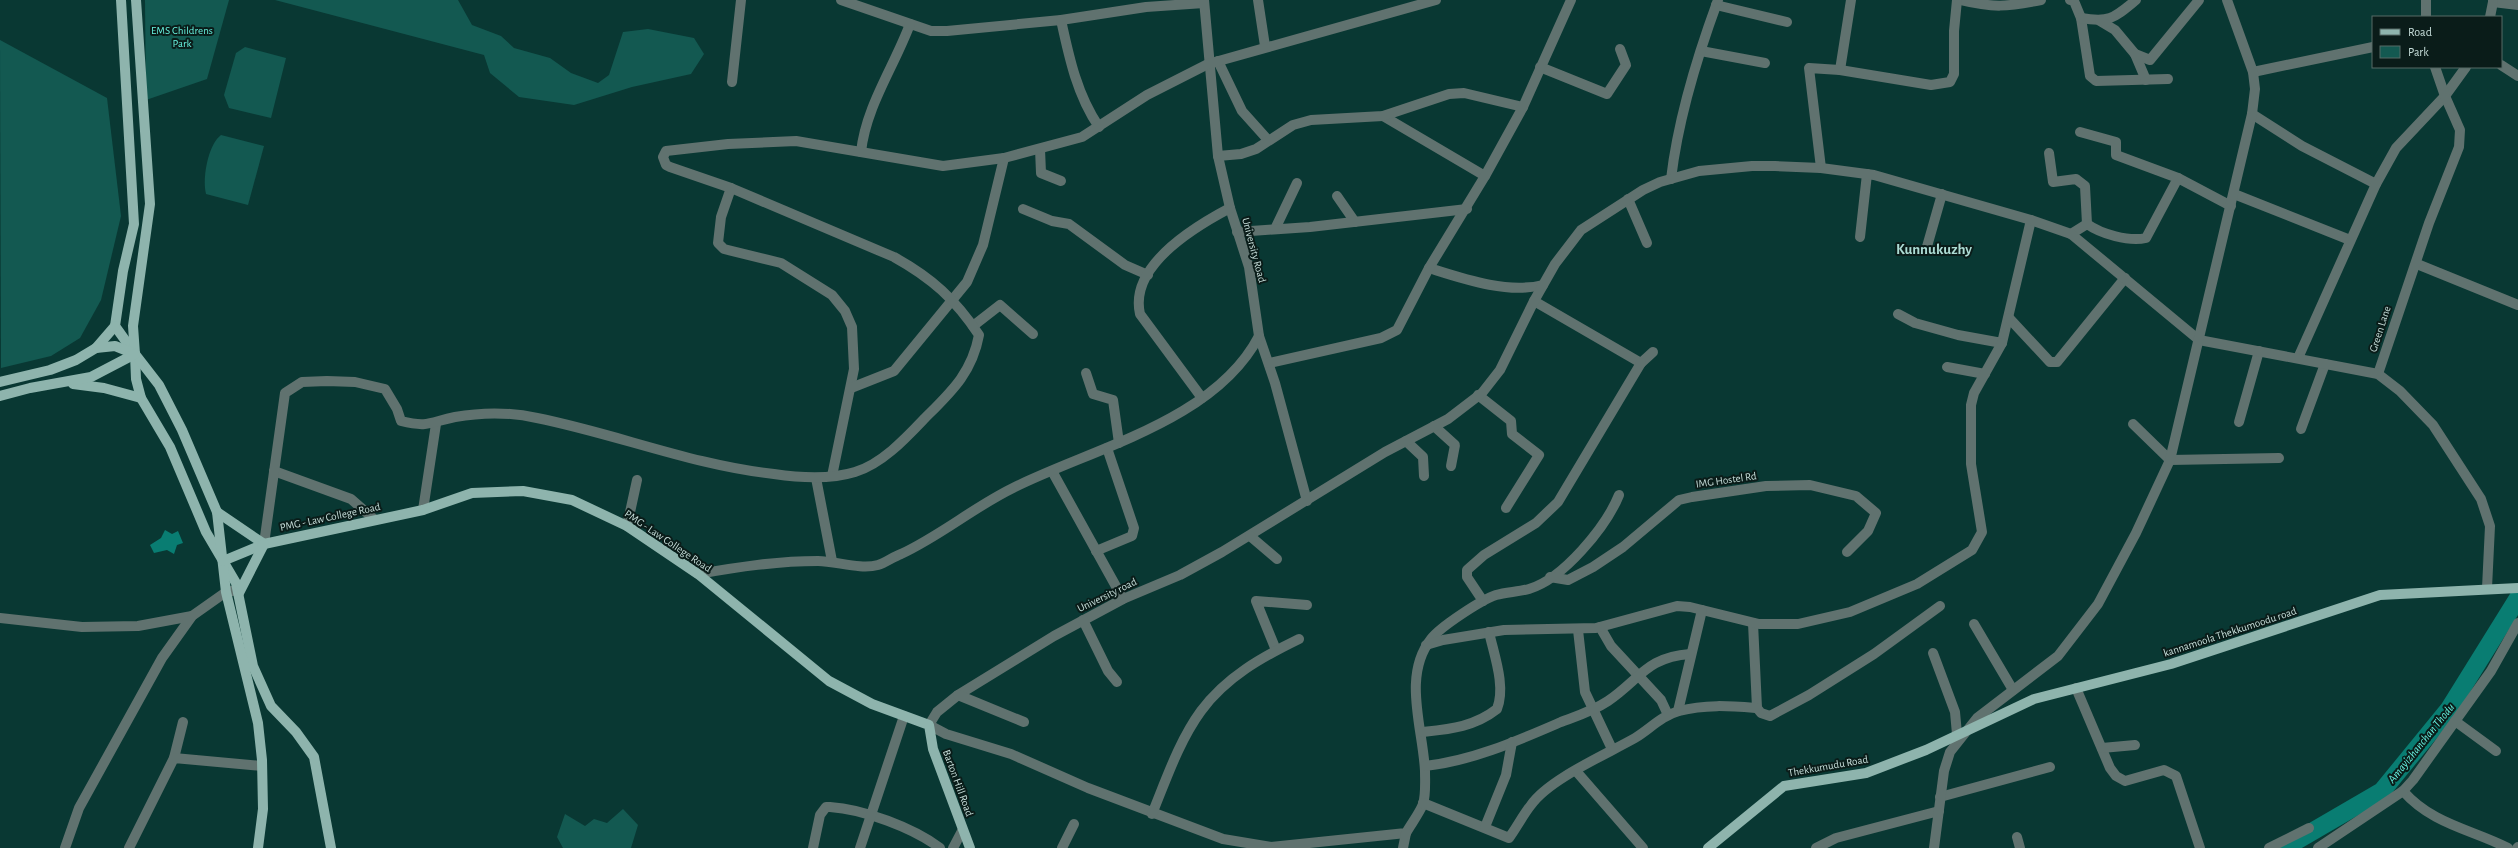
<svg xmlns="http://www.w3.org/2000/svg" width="2518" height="848" viewBox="0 0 2518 848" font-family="'Alegreya Sans',sans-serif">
  <rect width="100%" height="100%" fill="#093833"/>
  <g fill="#135951">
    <polygon points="145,0 229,0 207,79 146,100"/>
    <polygon points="275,0 458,0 472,25 501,36 514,48 550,58 571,73 598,83 609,75 623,32 648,29 694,38 704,54 691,74 632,87 574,105 519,97 490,73 484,55"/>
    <polygon points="0,40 107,98 121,216 101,300 80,338 51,356 1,368"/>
    <polygon points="245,47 286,58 271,118 229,108 224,95 236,53"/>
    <path d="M221,135L264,146L248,205L206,194C202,178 208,145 221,135Z"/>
    <polygon points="623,809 638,825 631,848 563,848 557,837 565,814 585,826 594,819 607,823"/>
  </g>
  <polygon fill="#097d72" points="165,530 172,534 178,531 183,543 177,545 174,554 167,550 154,553 150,545 161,538"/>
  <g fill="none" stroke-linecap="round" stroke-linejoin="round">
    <polyline stroke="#097d72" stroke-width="18" points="2284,848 2382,791 2449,709 2518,598"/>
    <g stroke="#60726f" stroke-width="10">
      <polyline points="841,0 931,31 947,31 1061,20 1146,7 1204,3"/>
      <polyline points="1204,0 1218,156 1230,208 1249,267 1259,336 1275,383 1307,501"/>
      <polyline points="1258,0 1265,46"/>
      <path d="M1960,0C1993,8 2007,7 2041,0"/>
      <polyline points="2070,0 2074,1 2081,18 2090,76 2096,81 2168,79"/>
      <polyline points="2493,0 2493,2 2518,5"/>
      <polyline points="1716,5 1787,22"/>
      <polyline points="2426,17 2426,0"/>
      <polyline points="2490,17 2493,2"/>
      <path d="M2081,18C2110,23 2114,18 2136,0"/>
      <path d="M1061,20C1069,57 1077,95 1099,127"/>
      <polyline points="2100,21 2115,30 2135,54 2150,60 2199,0"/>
      <polyline points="1701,51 1765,63"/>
      <polyline points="2135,54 2146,80"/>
      <polyline points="1218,61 1242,111 1268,140"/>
      <polyline points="2501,65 2518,76"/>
      <polyline points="1540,67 1607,94 1626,65 1620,49"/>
      <polyline points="1840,70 1851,0"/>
      <polyline points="2253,72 2373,47"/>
      <polyline points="732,82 741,0"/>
      <polyline points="2252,114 2302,146 2376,184"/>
      <polyline points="1383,116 1485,176"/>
      <polyline points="1040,149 1041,173 1061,181"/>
      <path d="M861,152C866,106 894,67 910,24"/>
      <polyline points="2049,153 2053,182 2076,179 2085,186 2087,224"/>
      <polyline points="1218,156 1241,154 1256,149 1293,125 1311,120 1383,116 1449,94 1464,93 1523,107"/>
      <polyline points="1821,168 1809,68 1840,70 1931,85 1950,82 1954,74 1954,31 1957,0"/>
      <polyline points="2178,178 2231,206"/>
      <path d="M1671,179C1678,119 1697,57 1718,0"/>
      <polyline points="731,188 721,217 718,243 724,249 781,263 832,295 845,311 852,327 854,369 832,476"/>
      <polyline points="2234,194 2350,240"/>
      <polyline points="1337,196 1355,222"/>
      <polyline points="1628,199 1647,243"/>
      <polyline points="1023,209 1052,221 1069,224 1125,265 1148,275"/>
      <polyline points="1275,229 1297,183"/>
      <polyline points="1237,232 1310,227 1467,209"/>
      <path d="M2071,234L2087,224C2101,234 2129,242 2146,238L2178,178L2116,155V142L2080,132"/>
      <polyline points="1860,237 1867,174"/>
      <polyline points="1926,250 1942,194"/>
      <polyline points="2417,264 2518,305"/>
      <path d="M1429,268C1464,279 1507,294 1543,285"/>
      <polyline points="1534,301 1641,363 1653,352"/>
      <polyline points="1898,314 1915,323 1958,335 2002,343 2031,220"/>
      <polyline points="2009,318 2050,362 2057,362 2125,278"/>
      <polyline points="973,326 1000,305 1033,334"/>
      <polyline points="2298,358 2376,184 2396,148 2445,96 2466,67"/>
      <polyline points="1269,363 1381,338 1397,330 1429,268 1485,176 1523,107 1571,0"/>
      <polyline points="1947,367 1985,374"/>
      <polyline points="1086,373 1093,394 1113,400 1119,443"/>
      <polyline points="2378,374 2429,223 2459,147 2460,130 2445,96 2435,67"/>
      <polyline points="851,388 894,371 967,282 983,245 1004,158"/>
      <polyline points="1478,395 1511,421 1512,434 1539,455 1506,508"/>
      <path d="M1202,398L1140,314C1129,266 1194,227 1230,208"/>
      <polyline points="2239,422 2259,351"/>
      <polyline points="2133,424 2170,460 2279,458"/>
      <polyline points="1434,426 1455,445 1451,466"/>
      <polyline points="2301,429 2325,364"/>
      <polyline points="1406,441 1423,457 1424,476"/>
      <polyline points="274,471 351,499 375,520"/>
      <polyline points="1052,471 1123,599"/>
      <polyline points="816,478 832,561"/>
      <path d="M1619,495C1606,527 1563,579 1529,589C1518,592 1506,592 1496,595C1481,600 1440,627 1431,639C1402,676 1423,728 1425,771C1425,781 1426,795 1423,804C1419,814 1411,824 1406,833L1271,847L1223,839L1088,788L1011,754L946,734L929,725L937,712L958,695L1054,636L1123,599L1180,575L1222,552L1385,452L1448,419L1482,393L1500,370L1534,301L1555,264L1581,230L1643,190L1660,182L1699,171L1752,166H1775L1821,168L1874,175L2031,220L2071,234L2199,340L2378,374L2400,391L2433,425L2481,499L2490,526L2487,588"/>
      <polyline points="423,510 436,424"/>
      <polyline points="627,526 637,480"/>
      <polyline points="1250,536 1277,559"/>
      <path d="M264,544L285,393L302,382L327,381L355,382L385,389L397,409L401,421C429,428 430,422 455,417C483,412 510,412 537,418C617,434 692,465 774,474C801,478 829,480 855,472C882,464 906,438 925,418C951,392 972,373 979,335C955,299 932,278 894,257L731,188L670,167L666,165L663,157L666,151L728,144L796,141L943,166L1004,158L1082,137L1147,95L1208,64L1436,0"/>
      <polyline points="1096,551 1132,536 1134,528 1107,448"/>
      <path d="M698,574C738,567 777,561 818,561C836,561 860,570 878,565C885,563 893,557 901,554C940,536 974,507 1013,488C1093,448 1215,421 1259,336"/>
      <polyline points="1550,577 1568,580 1593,567 1623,547 1679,500 1692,497 1766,486 1810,485 1856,496 1876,513 1868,531 1847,552"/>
      <polyline points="1483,601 1467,577 1467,570 1484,555 1536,523 1558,502 1641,363"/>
      <polyline points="0,618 82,627 138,626 192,616"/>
      <polyline points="1083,620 1108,671 1117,682"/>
      <polyline points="1753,623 1757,708 1761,713 1770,716 1809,695 1874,654 1940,606"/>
      <polyline points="1974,624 2013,690"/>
      <polyline points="1600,627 1611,646 1661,700 1668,715"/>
      <polyline points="1578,630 1585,692 1612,749"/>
      <polyline points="1426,645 1443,640 1504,630 1596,628 1677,606 1690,607 1759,624 1798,624 1850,612 1917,584 1972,550 1982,532 1971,464 1971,405 1974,393 2002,343"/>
      <polyline points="1276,650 1256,601 1307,605"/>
      <polyline points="1933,653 1955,712 1957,734"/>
      <polyline points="2076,688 2110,768 2116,776 2125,781 2164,770 2176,776 2200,848"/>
      <polyline points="958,695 1024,722"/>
      <polyline points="1678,711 1702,610"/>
      <polyline points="2455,721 2496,751"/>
      <path d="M1422,732C1450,729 1474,727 1497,709C1506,686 1494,655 1489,632"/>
      <polyline points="2102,748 2135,745"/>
      <polyline points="174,758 183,722"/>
      <path d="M1425,766C1472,761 1517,741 1561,722C1577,716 1593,711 1608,701C1640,679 1647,657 1690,654"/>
      <polyline points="1576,771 1643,848"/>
      <path d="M2403,791C2432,824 2470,829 2508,848"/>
      <polyline points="1940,797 2050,767"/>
      <path d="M1423,803L1509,838C1517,827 1523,815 1531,805C1549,779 1607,754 1635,738C1650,729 1661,716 1679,711C1705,704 1730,706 1757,708"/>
      <path d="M1152,814C1166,780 1179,741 1201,711C1226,677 1262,657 1299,639"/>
      <polyline points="1485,827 1506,775 1512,742"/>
      <polyline points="2017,837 2020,848"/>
      <polyline points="65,848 79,808 162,658 192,616 226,592 238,590"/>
      <polyline points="129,848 174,758 262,766"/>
      <path d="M813,848L820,815L826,807H830C863,809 914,828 940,848"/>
      <polyline points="860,848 904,716"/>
      <polyline points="953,848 962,831"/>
      <polyline points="1062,848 1074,824"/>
      <polyline points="1403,848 1406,833"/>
      <polyline points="1816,848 1836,838 1939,811"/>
      <polyline points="1934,848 1944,771 1950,752 1977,718 2058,656 2098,604 2136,533 2170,460 2252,114 2255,89 2253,72 2227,0"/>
      <polyline points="2269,848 2309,828"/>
      <polyline points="2318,848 2403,791 2413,780 2491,671 2518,623"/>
      <polyline points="2517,848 2518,847"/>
    </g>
    <g stroke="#8eb4ad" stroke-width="10">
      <polyline points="121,0 134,224 123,271 115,326 135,354 136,379 141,398 170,447 206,532 236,583 253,666 271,706 296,732 314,757 331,848"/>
      <polyline points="136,0 150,204 133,326 135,354 159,385 182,430 217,512 226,592 258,723 262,760 263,809 258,848"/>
      <polyline points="96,348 115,326"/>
      <polyline points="0,382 50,370 76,360 96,348 115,346 135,354"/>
      <polyline points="73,384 104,388 141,398"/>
      <polyline points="0,396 30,388 91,377 135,354"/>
      <polyline points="217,512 264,544"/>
      <polyline points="223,561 264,544 423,510 472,493 523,491 572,500 627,526 698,574 829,681 872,704 929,725 933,749 970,848"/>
      <polyline points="239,593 264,544"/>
      <polyline points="1708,848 1784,786 1866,773 1926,750 2034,699 2171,664 2380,595 2518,588"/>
    </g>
  </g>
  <g text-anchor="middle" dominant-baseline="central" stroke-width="4" stroke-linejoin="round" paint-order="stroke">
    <g font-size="11" fill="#68f2df" stroke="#0a1c19">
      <text x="182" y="30">EMS Childrens<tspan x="182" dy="13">Park</tspan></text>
    </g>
    <g font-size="11" fill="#c8dfdb" stroke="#0a1c19">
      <text transform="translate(1254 250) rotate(75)">University Road</text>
      <text transform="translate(2380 329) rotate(-72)">Green Lane</text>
      <text transform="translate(1726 480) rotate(-8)">IMG Hostel Rd</text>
      <text transform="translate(330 517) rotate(-12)">PMG - Law College Road</text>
      <text transform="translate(668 541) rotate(34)">PMG - Law College Road</text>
      <text transform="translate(1107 595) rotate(-26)">University road</text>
      <text transform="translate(2230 632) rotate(-18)">kannamoola Thekkumoodu road</text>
      <text transform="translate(1828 766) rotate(-10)">Thekkumudu Road</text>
      <text transform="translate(958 783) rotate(70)">Barton Hill Road</text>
    </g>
    <g font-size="12" font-style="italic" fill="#66f0de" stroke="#0a1c19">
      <text transform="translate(2421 743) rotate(-51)">Amayizhanchan Thodu</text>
    </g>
    <g font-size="15" font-weight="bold" fill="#acdbd3" stroke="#0a1c19">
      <text x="1934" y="249">Kunnukuzhy</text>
    </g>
  </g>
  <rect x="2372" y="16" width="130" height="52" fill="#0a1c19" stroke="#566a67"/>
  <rect x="2380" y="29" width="20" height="6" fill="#8eb4ad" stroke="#566a67"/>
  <text x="2408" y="36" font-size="12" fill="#c8dfdb">Road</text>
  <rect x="2380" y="46" width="20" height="12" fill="#135951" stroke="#566a67"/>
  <text x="2408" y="56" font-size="12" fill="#c8dfdb">Park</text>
</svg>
